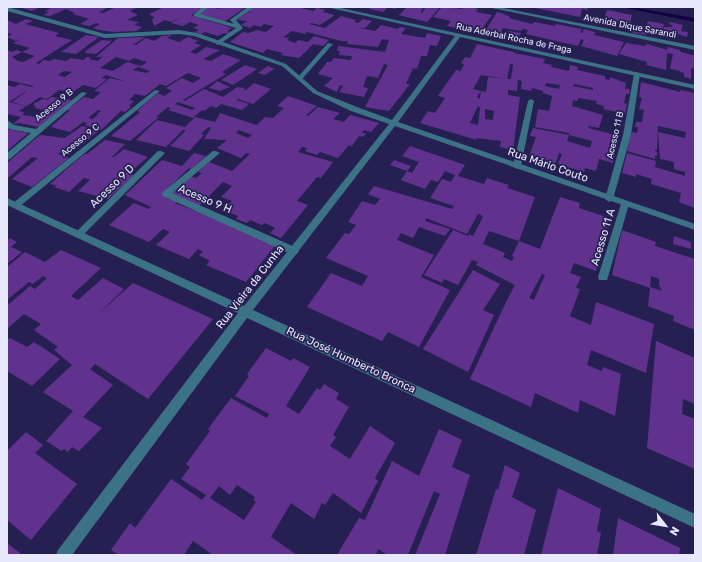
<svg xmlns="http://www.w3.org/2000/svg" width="702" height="562" viewBox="0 0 702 562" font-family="Rubik,sans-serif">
  <rect width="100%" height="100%" fill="#262052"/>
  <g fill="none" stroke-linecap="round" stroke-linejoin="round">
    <polygon fill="#140045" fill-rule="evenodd" points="621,7 631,7 695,18 695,22"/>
  </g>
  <g fill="#61328d" fill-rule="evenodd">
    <polygon points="24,7 41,7 32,11 22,8"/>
    <polygon points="48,7 109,7 99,12 103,13 116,7 138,7 130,11 138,15 127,20 139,22 134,25 142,27 136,31 113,32 99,30 93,28 100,24 96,23 89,26 80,24 89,19 73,14 75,13 66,9 50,16 43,15 49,12 45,11 51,8"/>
    <polygon points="164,7 204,7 191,15 232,28 227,31 230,32 227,34 224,33 218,36 205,32 201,34 195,32 199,30 193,28 199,25 190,22 183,26 171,23 181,17 171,22 165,20 154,26 152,19 155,18 149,14"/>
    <polygon points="209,7 219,9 223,7 246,7 224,22 197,13"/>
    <polygon points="253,7 278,7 281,8 283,7 297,7 313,11 317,8 325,10 323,12 335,15 320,25 311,23 309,24 325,28 341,16 356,20 354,22 358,23 363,19 372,21 365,28 360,28 375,31 381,25 398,29 400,27 406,28 401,34 425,38 427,33 441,36 437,46 430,45 427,56 421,56 417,69 413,68 406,84 410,84 389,111 365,107 388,65 384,64 378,78 367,76 363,87 368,88 364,97 339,92 343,86 340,85 337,92 324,86 333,78 318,74 327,62 331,62 334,58 351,60 352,56 339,55 340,51 337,51 338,46 385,52 389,40 382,39 378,47 347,44 348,41 341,41 307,32 305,34 292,31 283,37 289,38 287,40 295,43 298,40 308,42 314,36 329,40 323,46 313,44 299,58 281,55 283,53 267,49 263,53 230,42 243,32 249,33 257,30 266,32 274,26 264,24 261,27 254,25 250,28 241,25 247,21 237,20 247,12 254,13 247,11"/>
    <polygon points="372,7 398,7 395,9 388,7 383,12 369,9"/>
    <polygon points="402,7 424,7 420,12 422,13 426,7 440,7 427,22 399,15 406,8"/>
    <polygon points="442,7 462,9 463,7 471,7 478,9 476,12 492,15 479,33 447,26 451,21 433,17"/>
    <polygon points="530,7 588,7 587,10 582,9 580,17"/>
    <polygon points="607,10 632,15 630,23 604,19"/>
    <polygon points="497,12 505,14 504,15 510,16 509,18 532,24 534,22 555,26 556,24 582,29 580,32 582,33 584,29 595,32 594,35 624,42 617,56 581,46 584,40 581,39 578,46 526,34 528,30 523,29 521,31 503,28 499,36 484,33"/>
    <path d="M26,19L33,21L25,24L59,33L55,36L72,40L36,63L39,64L44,60L50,61L54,59L66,61L71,58L83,60L87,57H91L89,59L98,61L102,57H96L118,38L145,37L133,45H136L146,38L154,41L162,36L172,35L167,38L179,42L188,37L198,41L194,43L201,45L190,52L196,54L206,47L220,50L203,59L211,61L223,54L241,60L222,72L226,74L183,100L185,101L204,89L223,97L237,87L245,88L243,89L246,90L254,83L271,89L253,104L238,99L236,100L249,104L242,110L221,104L216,108L211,106L204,111L202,110L193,118L168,110L171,108L168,107L156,117H159L130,141L111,136L140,112L137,111L158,93L164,96L172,91L166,88L182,78L193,83L201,78L188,73L166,86L160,84L145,96L135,94L129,100L134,101L129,106L131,107L125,112L121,111L101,130L85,125L87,123L83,122L70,132L51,127L70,110H67L84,97L93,99L101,92L94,91L110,78L127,82L106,75L101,78L107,79L96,88L83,85L73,92L59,90L47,99L40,97L27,106L12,102L26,92H25L9,102L26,106L19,111L24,112L23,115L36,117L44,110L34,108L36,107L33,104L43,99L47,100L51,97L72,100L39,127L19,123L13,124L21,117L7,114V85L14,87L20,84L31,87L34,86L7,80V50L12,52L17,50L22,52L12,57L18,61L23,62L35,56L22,52L30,48L13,43L27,36L16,41L7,37L12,34L7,33V20L16,24ZM116,57L129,61L134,58L147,62L141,66L127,62L113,71L100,68ZM138,67L150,71L146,73L133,70ZM64,71L72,72L65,77L58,75ZM178,102L195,108L192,110L175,104ZM98,110L101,111L97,114H98L93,119L88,118Z"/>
    <polygon points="648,21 664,24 662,31 646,26"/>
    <polygon points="670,22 683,25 681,31 688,32 687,37 675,33 675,38 671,37 671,34 662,32 664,27 670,27 671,28 672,26 674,26 669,24"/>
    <polygon points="630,24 645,26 646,28 651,28 652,32 646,31 647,35 633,33"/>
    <polygon points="509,31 521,33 517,40 505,37"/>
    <polygon points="86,35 99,37 76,54 61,52"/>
    <polygon points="102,40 112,41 96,54 85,53 86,52 84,52"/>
    <polygon points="626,43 645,46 647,44 667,50 668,47 680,50 681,52 695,56 695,69 691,68 691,79 684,77 684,73 680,72 681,71 670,69 673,54 667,53 666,70 646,65 647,62 619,54"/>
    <path d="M477,44L514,52V53L545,59L543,63L552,65L551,67L569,71L570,65L578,67L577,70L605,76V79L610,80V77L626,83L625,89H630L629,94H626L624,103L627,104L625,114L603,109L604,106L596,104L597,101L579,98L577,101L573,100L572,106L603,115L599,128L589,126L588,128L615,135L612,147L616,149L613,163L599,159L596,171L585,168L584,172L558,164L562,154L559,153L555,165L529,157L536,137L530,136L533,128L569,135L567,141L590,148L592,141L569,135V133L535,127L538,109L549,111L552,96L543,93V91L532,88L531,91L521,89L522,81L518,80L517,91L508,90V95L520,97L513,150L500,147L501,141L476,138L477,140L420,123L428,111L435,113L445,98L438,96L456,70L461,71L464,64L461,63L465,57L470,58ZM510,64H513L511,79H507ZM481,75L507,79L488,77L486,92L481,91L480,99L477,97L481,91L473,89ZM546,83L560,85L559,89L545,86ZM574,84L593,88V90L573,86ZM478,106L480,108L478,125L470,123ZM485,109L494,111L493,120L485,119Z"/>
    <polygon points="561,45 570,47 568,52 558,50"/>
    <polygon points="245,65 257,69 233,85 221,80"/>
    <polygon points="268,66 274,69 265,75 258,73"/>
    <polygon points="217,81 230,87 220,91 209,88"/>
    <polygon points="641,82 680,92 680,90 695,93 695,208 679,202 681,193 651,184 652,179 636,174 636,177 622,173 627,153 656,161 655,167 685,176 685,172 674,169 674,162 660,159 658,132 685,138 686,132 658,126 657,150 655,149 655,151 657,152 657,156 655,156 655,159 627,151 632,132 637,133 638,127 635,127 636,122 642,122 644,110 639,109 642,98 639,97"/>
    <path d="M288,96L317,106L306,115L308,116L318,107L340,113L333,119L344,122L350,115L379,123L371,132L364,130L362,133H366L363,137L359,136L352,146L349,145L338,158L320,152L317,155L305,151L307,148L302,147L298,152L333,162L321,178L317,177L297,201L308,205L281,238L270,233L275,228L265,223L262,225L250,220L247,223L236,219L238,216L223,210L232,201L221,197L232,186L223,182L199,206L169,195L190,176L196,178L202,173L198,172L209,162L232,171L250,154L246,153L241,158L217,148L227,140L204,139L211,128L208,127L201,134L204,135L189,151L170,146L186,130H183L166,147L136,140L157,120L185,127L195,117L215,122L220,113L257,125L265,117L273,118L284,108L277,106ZM239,130L252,135L248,138L236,133Z"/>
    <polygon points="82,126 98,131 83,144 75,142 58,154 69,158 32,187 12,179 38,158 32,157 9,177 7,177 7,163 40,135 65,138"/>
    <polygon points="7,129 28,133 7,151"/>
    <polygon points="105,140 125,144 112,157 114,157 124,149 148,157 129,173 134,175 108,199 78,191 90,180 84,178 69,192 54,187 57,186 50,184 77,160 85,154 87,154"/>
    <path d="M410,146L465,165L458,176L484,184L487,178L509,185L507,188L535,197L519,241L489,231L483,244L505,253L503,257L512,261L514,257L512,256L519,241L540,249L560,197L580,203L579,208L609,218L596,271L574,263L570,273L581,277L576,288L580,289L570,316L591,325L596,302L654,324L646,373L591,350L587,365L602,371L603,367L621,374L615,416L580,400L578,413L535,393L531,407L470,379L506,302L515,285L476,265L478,262L472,260L458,285L444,279L442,283L424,275L453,230L468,236L469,234L473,236L483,217L481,216L482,215L478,214L467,234L426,218L425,221L450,229L445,236L419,227L413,238L401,233L397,240L434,255L421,277L450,290L419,347L388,332L382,341L307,307L331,273L362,286L368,276L326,258L345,233L349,234L356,225L348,222L362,201L375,205L380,199L368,194L374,186L452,209L454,206L430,198L442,179L451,182L455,175L445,171L438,182L431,180L425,189L401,180L407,171L390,165L394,160L411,166L407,171L412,173L419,162L402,156ZM542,274L545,275L534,300L529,298Z"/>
    <polygon points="194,153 206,156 191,169 189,168 162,194 177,201 175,203 193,210 195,209 275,246 246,282 206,265 210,261 199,255 203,252 198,249 189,259 156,245 170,232 163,229 149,242 109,225 134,203 149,209 151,207 125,195 162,160 182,166"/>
    <polygon points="622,230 656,242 655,246 695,259 695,330 673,321 674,316 648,306 650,287 662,291 659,285 659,279 651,276 650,288 612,275"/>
    <polygon points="674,236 691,242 691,249 673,244"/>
    <polygon points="10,238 17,242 11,247 22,252 7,264 7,241"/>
    <polygon points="61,250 101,268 71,296 78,300 103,278 124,289 96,316 133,283 213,319 148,399 95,364 90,369 113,385 83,417 102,428 79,451 72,447 68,452 64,449 62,451 46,441 73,411 43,392 72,365 54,350 58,347 34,330 41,324 24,314 7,329 7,302 9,304 30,286 35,289 47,278 43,276 33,284 29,282 7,300 7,267 25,252 45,262"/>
    <polygon points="473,270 500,284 483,310 494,315 468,372 423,349"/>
    <polygon points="10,338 27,347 34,342 60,359 32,386 7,371 7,340"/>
    <polygon points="656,341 695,358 695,404 683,399 682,414 695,419 695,469 647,448"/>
    <path d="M266,348L291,361L293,358L310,367L286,406L299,414L317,388L320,390L324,384L339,393L336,399L349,407L333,435L336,437L330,446L350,459L370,426L395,443L375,478L378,481L361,513L333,493L325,505L322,503L314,519L291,503L271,537L297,555H213L193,541L184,555H119L111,550L130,523L135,528L171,479L202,500L206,495L181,479L190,467L186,464L210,431L208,429L231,398L267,418L269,414L235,396L249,376L247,374ZM237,485L255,497L253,500L256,502L244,520L210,498L219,486L230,495Z"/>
    <polygon points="439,429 462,440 452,467 470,475 445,555 415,555 440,494 434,491 408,555 388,555 378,549 376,555 337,555 359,518 365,520 392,461 419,476"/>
    <polygon points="26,432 43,445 35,453 77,484 31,540 7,520 7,451"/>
    <polygon points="505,465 520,473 512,497 536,510 524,555 476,555 496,489 498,490"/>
    <polygon points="558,488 601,509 597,531 601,533 597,555 541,555"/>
    <polygon points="618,518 680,548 679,555 613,555"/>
    <polygon points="7,543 20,553 18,555 7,555"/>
  </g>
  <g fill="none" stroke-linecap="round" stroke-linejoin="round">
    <g fill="#3c7286" fill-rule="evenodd">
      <polygon points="203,7 209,7 200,14 234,24 230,20 231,19 248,7 254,7 236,20 243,28 242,29 218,45 216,44 216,42 236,28 194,16 194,14"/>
      <polygon points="328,43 333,44 302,79 298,79 298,77"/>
      <polygon points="637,72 640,74 631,135 613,199 609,202 605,199 623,135 634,74"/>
      <polygon points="155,90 160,91 19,207 13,207 12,205 13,203"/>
      <polygon points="82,92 87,93 10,159 7,160 7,153 31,133 9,129 7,126 7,120 14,125 36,129"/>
      <polygon points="531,99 534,101 521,166 517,169 513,166 528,101"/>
      <polygon points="158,151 161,151 165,153 82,236 76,236 74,234 76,232"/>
      <polygon points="213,151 216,151 220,153 172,193 297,248 299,251 297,254 291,254 163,196 162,194 163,192"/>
      <polygon points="625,201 629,204 608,277 607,280 599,280 598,277 621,204"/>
    </g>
    <g fill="#3c7286" fill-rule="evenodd">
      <polygon points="7,7 105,34 179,30 197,33 286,64 317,91 357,107 392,120 455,36 326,7 336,7 695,85 695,89 460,37 398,122 695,224 695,230 395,126 253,310 695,514 695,528 247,318 72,555 56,555 58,550 238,313 7,205 7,198 244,306 389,124 351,111 313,93 282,66 194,36 179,34 105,38 7,11"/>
      <polygon points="487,7 498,7 695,46 695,50"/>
    </g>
  </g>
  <g text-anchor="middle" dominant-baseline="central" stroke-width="3.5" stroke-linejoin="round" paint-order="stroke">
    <g font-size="9" fill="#e8e8fc" stroke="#262052">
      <text transform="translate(630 26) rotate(11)">Avenida Dique Sarandi</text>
      <text transform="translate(514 38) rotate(12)">Rua Aderbal Rocha de Fraga</text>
      <text transform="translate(54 105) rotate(-39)">Acesso 9 B</text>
      <text transform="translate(615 135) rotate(-77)">Acesso 11 B</text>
      <text transform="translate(80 140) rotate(-39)">Acesso 9 C</text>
    </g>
    <g font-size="11" fill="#e8e8fc" stroke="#262052">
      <text transform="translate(548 165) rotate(19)">Rua Mário Couto</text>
      <text transform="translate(112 186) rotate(-44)">Acesso 9 D</text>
      <text transform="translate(205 199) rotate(23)">Acesso 9 H</text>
      <text transform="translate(603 237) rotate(-73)">Acesso 11 A</text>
      <text transform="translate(250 287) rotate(-52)">Rua Vieira da Cunha</text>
      <text transform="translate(351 360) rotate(25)">Rua José Humberto Bronca</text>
    </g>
  </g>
  <rect width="702" height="562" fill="none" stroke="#e8e8fc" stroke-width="16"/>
  <g transform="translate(666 526) rotate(121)" stroke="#262052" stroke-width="3" paint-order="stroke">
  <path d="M0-3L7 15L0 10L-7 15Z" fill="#e8e8fc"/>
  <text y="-6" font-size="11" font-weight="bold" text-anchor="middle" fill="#e8e8fc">N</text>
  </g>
</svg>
